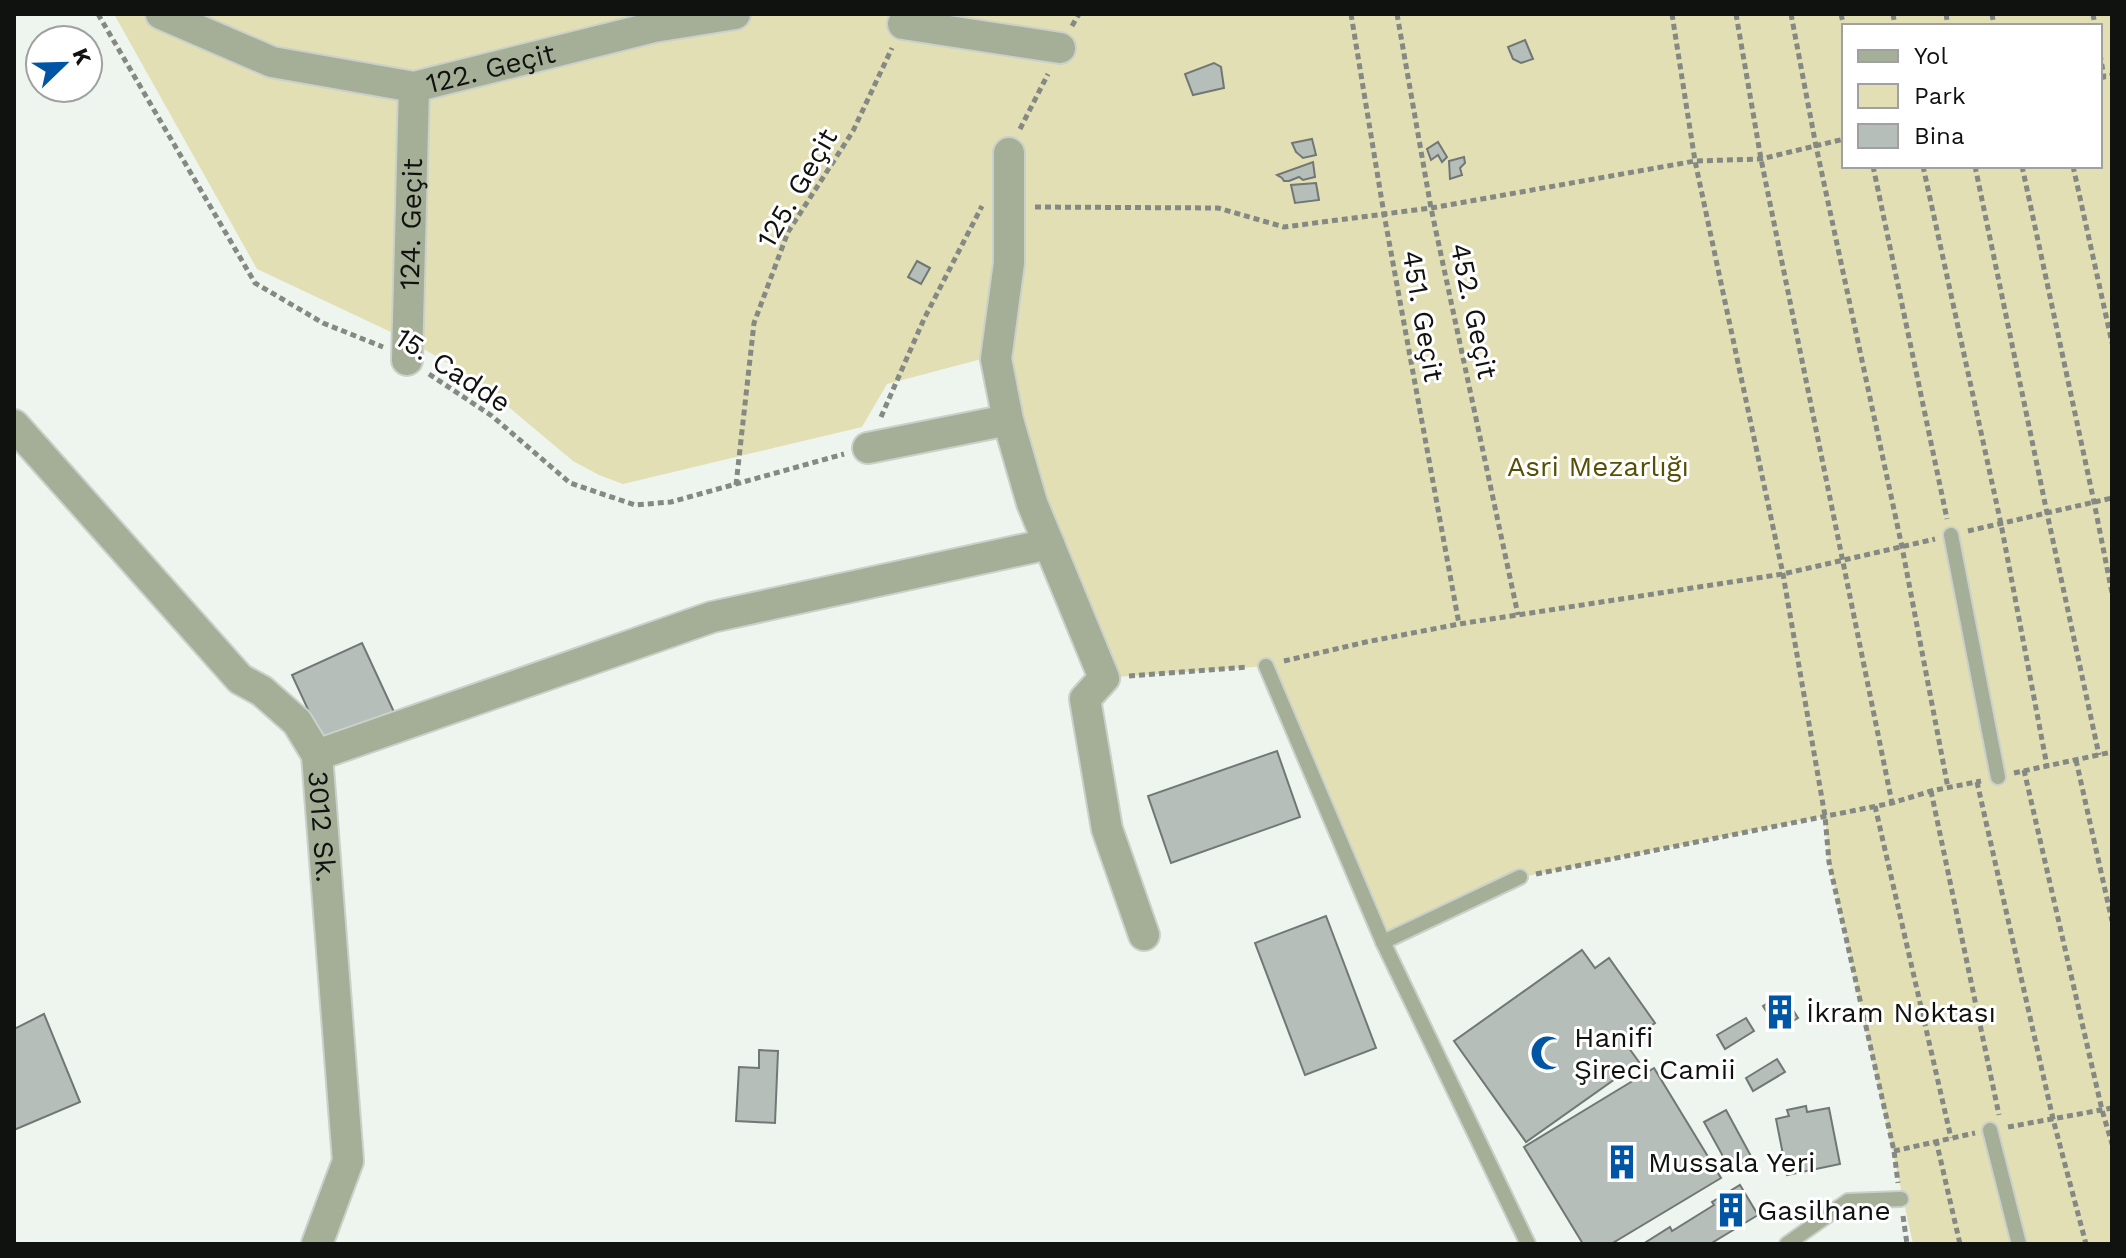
<svg xmlns="http://www.w3.org/2000/svg" width="2126" height="1258" viewBox="0 0 2126 1258" font-family="'Work Sans',sans-serif">
  <rect width="100%" height="100%" fill="#eef4ee"/>
  <path fill="#e3dfb4" fill-rule="evenodd" d="M114,14H2112V1244H1913L1829,862L1825,816L1508,880L1382,935L1267,666L1104,678L993,356L887,384L862,427L623,484L599,475L573,461L475,379L410,341L257,269ZM1844,26H2100V166H1844Z"/>
  <g fill="#b6beba" stroke="#707774" stroke-width="2">
    <polygon points="1525,40 1533,59 1521,63 1513,59 1508,47"/>
    <polygon points="1214,63 1221,67 1224,88 1193,95 1185,74"/>
    <polygon points="1312,139 1316,155 1303,158 1296,152 1292,143"/>
    <polygon points="1438,142 1447,157 1442,162 1438,155 1431,160 1427,149"/>
    <polygon points="1464,157 1465,163 1460,168 1462,175 1450,179 1449,161"/>
    <polygon points="1313,162 1315,177 1303,180 1299,177 1289,181 1284,181 1282,178 1277,175"/>
    <polygon points="1316,183 1319,200 1295,203 1291,185"/>
    <polygon points="917,261 930,268 921,284 908,277"/>
    <polygon points="362,643 394,712 324,744 292,675"/>
    <polygon points="1277,751 1300,817 1171,863 1148,796"/>
    <polygon points="1326,916 1376,1048 1305,1075 1255,943"/>
    <polygon points="1582,950 1595,968 1609,958 1655,1023 1626,1044 1639,1062 1526,1142 1454,1041"/>
    <polygon points="1783,994 1798,1018 1778,1030 1763,1006"/>
    <polygon points="44,1014 80,1102 14,1130 14,1029"/>
    <polygon points="1746,1018 1754,1031 1725,1049 1717,1035"/>
    <polygon points="759,1050 778,1051 775,1123 736,1121 739,1067 759,1068"/>
    <polygon points="1777,1059 1785,1072 1753,1091 1746,1078"/>
    <polygon points="1654,1068 1721,1178 1611,1244 1583,1244 1524,1147"/>
    <polygon points="1806,1106 1807,1112 1829,1108 1840,1164 1787,1175 1776,1119 1789,1116 1787,1110"/>
    <polygon points="1726,1110 1752,1158 1730,1169 1704,1122"/>
    <polygon points="1740,1185 1758,1215 1710,1244 1643,1244 1670,1227 1672,1231 1714,1205 1712,1202"/>
  </g>
  <g fill="none" stroke-linecap="round" stroke-linejoin="round">
    <g stroke="#cad0ca" stroke-width="18">
      <g id="lane">
        <polyline points="1951,535 1998,777"/>
        <polyline points="1266,666 1383,942 1520,877"/>
        <polyline points="1383,942 1528,1244"/>
        <polyline points="1990,1130 2019,1244"/>
        <polyline points="1787,1244 1848,1201 1901,1199"/>
      </g>
    </g>
    <g stroke="#cad0ca" stroke-width="34">
      <g id="street">
        <path id="s1" d="M161,14L272,62L414,87L654,27L735,14"/>
        <polyline points="903,24 1060,48"/>
        <polyline points="1009,153 1009,263 996,359 1008,420 1032,503 1104,678 1085,699 1107,829 1144,935"/>
        <path id="s2" d="M407,360L414,87"/>
        <path id="s3" d="M14,425L240,679L262,691L297,722L317,755L348,1161L317,1244"/>
        <polyline points="868,448 1008,420"/>
        <polyline points="317,755 712,617 1049,544"/>
      </g>
    </g>
    <g stroke="#848984" stroke-width="5" stroke-dasharray="6 4" stroke-linecap="butt">
      <polyline points="98,14 255,283 323,323 383,347"/>
      <polyline points="1351,14 1384,214 1459,624"/>
      <polyline points="1397,14 1431,208 1518,615"/>
      <polyline points="1672,14 1695,161 1783,574 1825,816 1829,862 1894,1151 1898,1183"/>
      <polyline points="1736,14 1761,159 1892,803"/>
      <polyline points="1791,14 1816,146 1902,547 1948,788"/>
      <polyline points="1841,14 1844,27"/>
      <polyline points="1893,14 1895,26"/>
      <polyline points="1946,14 1948,26"/>
      <polyline points="1992,14 1994,26"/>
      <polyline points="2093,14 2095,26"/>
      <polyline points="1072,26 1079,14"/>
      <polyline points="2100,54 2104,77"/>
      <polyline points="2100,78 2112,75"/>
      <polyline points="1020,129 1048,74"/>
      <polyline points="1873,166 1947,519"/>
      <polyline points="1923,166 2001,524 2047,766"/>
      <polyline points="1975,166 2047,513 2099,755"/>
      <polyline points="2022,166 2094,502 2112,593"/>
      <polyline points="2073,166 2112,343"/>
      <polyline points="1035,207 1218,208 1284,227 1431,208 1695,161 1761,159 1844,139"/>
      <polyline points="429,374 492,416 570,483 635,505 671,502 844,454"/>
      <polyline points="881,417 924,319 982,206"/>
      <polyline points="736,485 754,323 788,232 853,131 892,48"/>
      <polyline points="1968,531 2112,498"/>
      <polyline points="1284,661 1366,642 1459,624 1783,574 1935,539"/>
      <polyline points="1129,676 1247,667"/>
      <polyline points="2076,760 2112,921"/>
      <polyline points="2024,770 2102,1110 2112,1144"/>
      <polyline points="2014,773 2112,752"/>
      <polyline points="1977,782 2053,1119 2086,1244"/>
      <polyline points="1931,791 1999,1115"/>
      <polyline points="1875,806 1951,1138"/>
      <polyline points="1536,874 1892,803 1931,791 1981,781"/>
      <polyline points="2008,1127 2112,1108"/>
      <polyline points="1936,1140 1960,1244"/>
      <polyline points="1894,1151 1975,1133"/>
      <polyline points="1903,1216 1907,1244"/>
    </g>
    <use href="#lane" stroke="#a5ae96" stroke-width="14"/>
    <use href="#street" stroke="#a5ae96" stroke-width="30"/>
  </g>
  <defs>
    <g id="building-bare" transform="scale(2.76)"><path d="M-4-6H4V6H1V3H-1V6H-4ZM-2.5-4.3h1.7v1.8h-1.7ZM.8-4.3h1.7v1.8H.8ZM-2.5-1h1.7V.8h-1.7ZM.8-1h1.7V.8H.8Z" fill="#0056a4" stroke="#fff" stroke-width="2.5" paint-order="stroke"/></g>
    <g id="mosque-bare" transform="scale(2.76)"><path d="M3.5-4.9A6 6 0 1 0 3.5 4.9A5 5 0 1 1 3.5-4.9Z" fill="#0056a4" stroke="#fff" stroke-width="2.5" paint-order="stroke"/></g>
  </defs>
  <g fill-rule="evenodd">
    <use href="#building-bare" x="1780" y="1012"/>
    <use href="#mosque-bare" x="1548" y="1053"/>
    <use href="#building-bare" x="1622" y="1162"/>
    <use href="#building-bare" x="1731" y="1210"/>
  </g>
  <g text-anchor="middle" dominant-baseline="central" stroke-width="6" stroke-linejoin="round" paint-order="stroke">
    <g font-size="28" fill="#101210" stroke="#fff">
      <text stroke="none"><textPath href="#s1" startOffset="344">122. Geçit</textPath></text>
      <text transform="translate(797 188) rotate(-60)">125. Geçit</text>
      <text stroke="none"><textPath href="#s2" startOffset="136">124. Geçit</textPath></text>
      <text transform="translate(1474 311) rotate(78)">452. Geçit</text>
      <text transform="translate(1423 316) rotate(80)">451. Geçit</text>
      <text transform="translate(453 370) rotate(33)">15. Cadde</text>
      <text stroke="none"><textPath href="#s3" startOffset="522">3012 Sk.</textPath></text>
    </g>
    <g font-size="28" fill="#564f05" stroke="#fff">
      <text x="1598" y="466">Asri Mezarlığı</text>
    </g>
    <g font-size="28" fill="#101210" stroke="#fff" text-anchor="start">
      <text x="1806" y="1012">İkram Noktası</text>
      <text x="1574" y="1037">Hanifi<tspan x="1574" dy="32">Şireci Camii</tspan></text>
      <text x="1648" y="1162">Mussala Yeri</text>
      <text x="1757" y="1210">Gasilhane</text>
    </g>
  </g>
  <rect width="2126" height="1258" fill="none" stroke="#101210" stroke-width="32"/>
  <rect x="1842" y="24" width="260" height="144" fill="#ffffff" stroke="#9fa09f" stroke-width="2"/>
  <rect x="1858" y="50" width="40" height="12" fill="#a5ae96" stroke="#9fa09f" stroke-width="2"/>
  <text x="1914" y="64" font-size="24" fill="#101210">Yol</text>
  <rect x="1858" y="84" width="40" height="24" fill="#e3dfb4" stroke="#9fa09f" stroke-width="2"/>
  <text x="1914" y="104" font-size="24" fill="#101210">Park</text>
  <rect x="1858" y="124" width="40" height="24" fill="#b6beba" stroke="#9fa09f" stroke-width="2"/>
  <text x="1914" y="144" font-size="24" fill="#101210">Bina</text>
  <g transform="translate(64 64) rotate(67)"><circle r="38" fill="#ffffff" stroke="#9fa09f" stroke-width="2"/>
  <path d="M0-6L14 30L0 20L-14 30Z" fill="#0056a4"/>
  <text y="-12" font-size="22" font-weight="bold" text-anchor="middle" fill="#101210">K</text>
  </g>
</svg>
